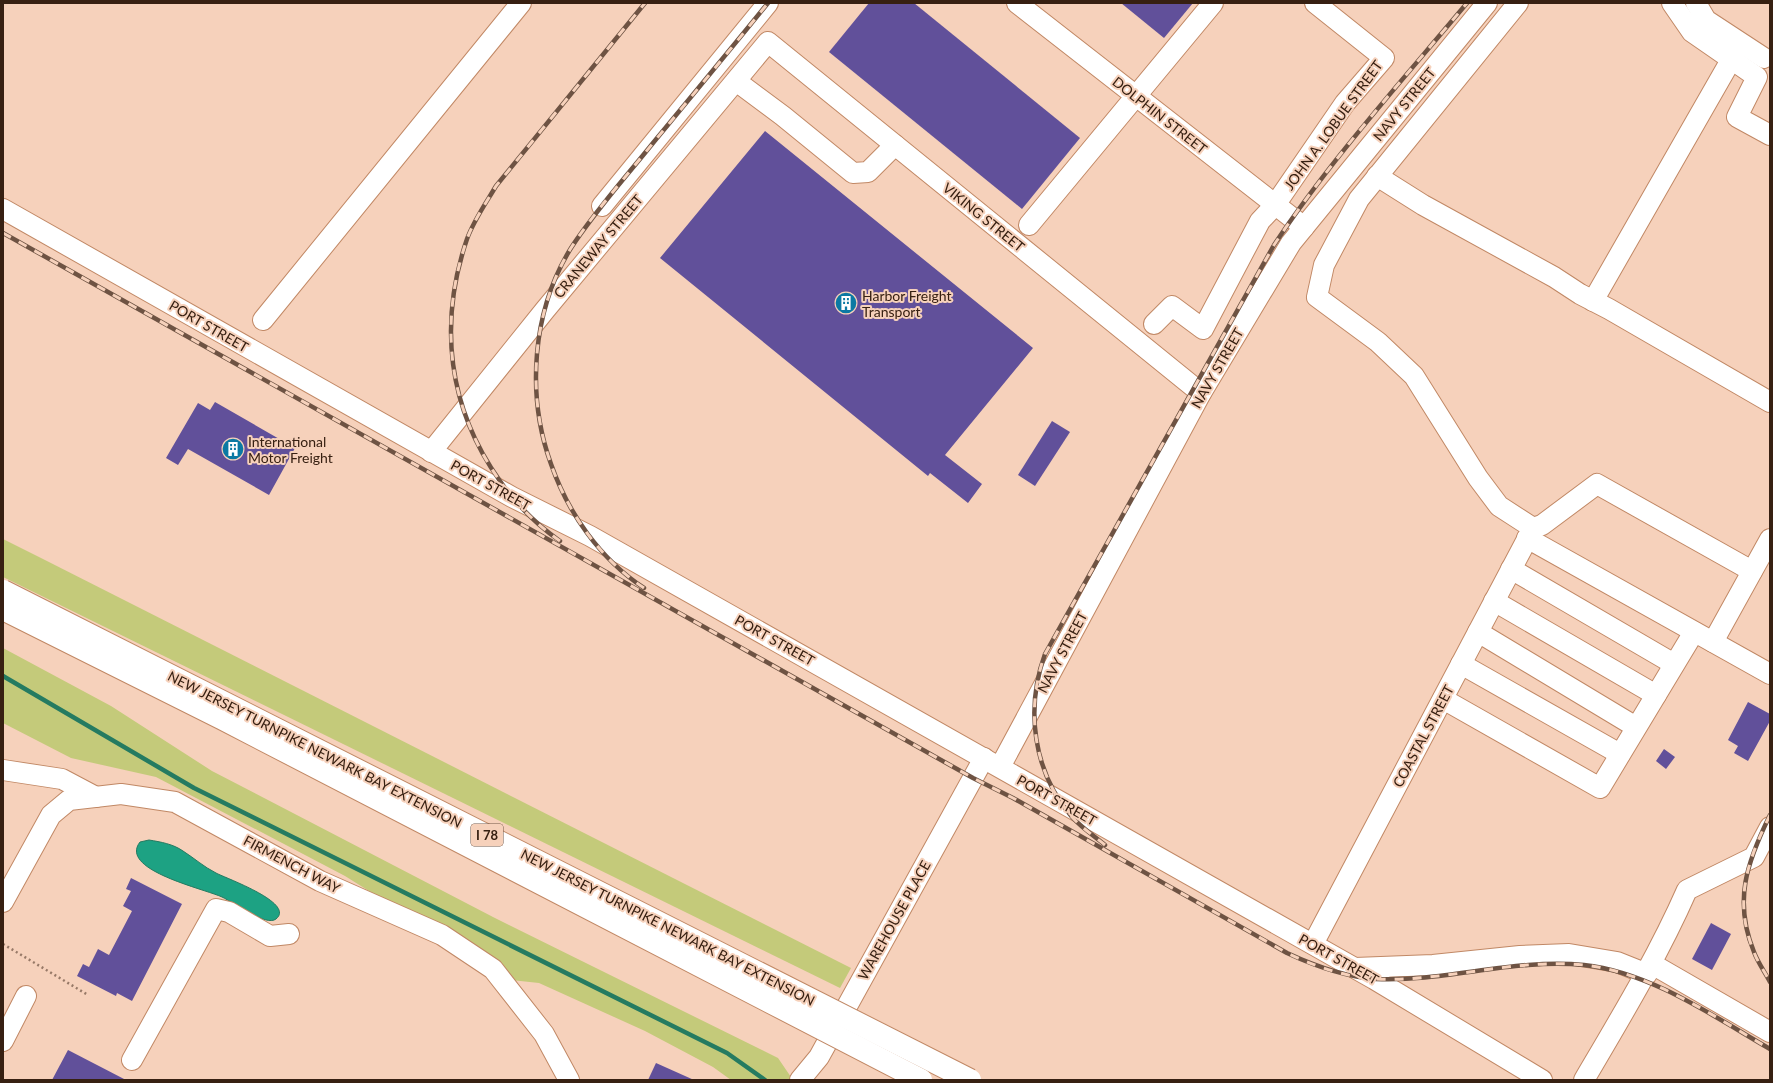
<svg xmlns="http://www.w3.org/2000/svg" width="1773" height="1083" viewBox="0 0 1773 1083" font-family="Lato,sans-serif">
  <rect width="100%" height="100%" fill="#f6d1bb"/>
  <g fill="#c4ca7a">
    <polygon points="3,539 41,558 851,968 840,988 3,577"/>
    <polygon points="3,648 111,706 212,771 493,917 778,1058 793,1080 731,1080 713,1067 645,1031 539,983 511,980 345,876 156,777 71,758 3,723"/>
  </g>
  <path fill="#1da283" stroke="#257b61" d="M149,840C161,842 173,844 183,851C194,858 204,867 216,873C225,878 296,903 276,919C266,927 233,902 222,897C205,889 118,870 140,842Z"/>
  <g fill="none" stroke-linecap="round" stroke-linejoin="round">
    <polyline stroke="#257b61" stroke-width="4.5" points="3,676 194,788 727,1053 765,1080"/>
  </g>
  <g fill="#61509a">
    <polygon points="869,3 914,3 1080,138 1022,209 829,52"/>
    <polygon points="1121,3 1193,3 1164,38"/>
    <polygon points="765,131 1033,348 945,455 982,484 968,503 930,473 928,476 660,258"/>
    <polygon points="215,402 295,448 269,495 188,449 178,465 166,458 198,403 210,410"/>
    <polygon points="1052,421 1070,432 1035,486 1018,475"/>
    <polygon points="1748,702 1770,714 1770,721 1748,761 1734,753 1738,746 1728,740"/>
    <polygon points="1664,749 1675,757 1666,769 1656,761"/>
    <polygon points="131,878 182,904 132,1001 117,993 116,996 77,976 83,964 89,967 98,949 109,955 132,911 123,906 131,891 126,889"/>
    <polygon points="1711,923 1731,934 1712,970 1692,959"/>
    <polygon points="68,1050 126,1080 52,1080"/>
    <polygon points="656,1063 694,1080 648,1080"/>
  </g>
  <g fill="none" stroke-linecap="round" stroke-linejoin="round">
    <g stroke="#c18865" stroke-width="22">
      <g id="minor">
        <polyline points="1017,3 1304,227"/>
        <polyline points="1518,3 1359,199 1324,265 1317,297 1378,342 1414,376 1478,478 1499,506 1533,528 1542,525 1597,484 1752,571"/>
        <polyline points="1672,3 1692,32 1757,77 1737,117 1770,135"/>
        <polyline points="1696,3 1706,20 1764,58"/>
        <polyline points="736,81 783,116 853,173 868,172 895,145"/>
        <polyline points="1377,176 1423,205 1554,277 1580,294 1609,309 1770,402"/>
        <polyline points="602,206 768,3"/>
        <polyline points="3,209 512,497 590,536 1374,979 1542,1080"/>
        <polyline points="1029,225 1213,3"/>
        <polyline points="1593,301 1731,60"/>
        <polyline points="263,320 521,3"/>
        <polyline points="1154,324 1172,306 1203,329 1260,221 1275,205 1345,103 1384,58 1315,3"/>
        <polyline points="431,452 545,310 768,42 1201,393"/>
        <polyline points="1527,538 1770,674"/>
        <polyline points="1511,569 1674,664"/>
        <polyline points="1494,601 1656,695"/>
        <polyline points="1478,632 1636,727"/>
        <polyline points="1713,642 1770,539"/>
        <polyline points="1461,664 1620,754"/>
        <polyline points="1443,699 1600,788 1694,632"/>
        <polyline points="1000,767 1201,393 1291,243 1487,3"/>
        <polyline points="3,770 62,779 96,797"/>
        <polyline points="3,902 51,815 69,800 121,794 175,802 320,881 442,935 493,969 544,1034 569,1080"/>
        <polyline points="1313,944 1533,528"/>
        <polyline points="1652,964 1770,1032"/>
        <polyline points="1355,968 1433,965 1520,956 1569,954 1617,962 1647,974"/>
        <polyline points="3,1041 26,996"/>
        <polyline points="132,1060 216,909 229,912 270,936 289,934"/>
        <polyline points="800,1080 819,1057 984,758"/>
        <path d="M1584,1080C1621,1017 1658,956 1687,890L1754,857L1770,827"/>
      </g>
    </g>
    <polyline stroke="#977967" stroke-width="2.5" stroke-dasharray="2 3" stroke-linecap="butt" points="3,944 88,995"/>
    <use href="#minor" stroke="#fff" stroke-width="20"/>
    <g stroke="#6e5343" stroke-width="4.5">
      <g id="rail">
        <path d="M3,233L973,778L1013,798L1287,953C1315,966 1344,977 1376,979C1446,982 1514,958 1584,965C1650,972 1713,1016 1770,1049"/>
        <path d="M560,541C537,525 516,504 500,481C448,408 438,324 467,239C474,220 486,203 496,186L645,3"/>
        <path d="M644,588C600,559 568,513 551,464C526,395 532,311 571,248C595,211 625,178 653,143C691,97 730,50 768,3"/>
        <path d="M1770,815C1747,862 1733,901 1754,952C1758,963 1765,972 1770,982"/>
        <path d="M1105,845C1094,836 1082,828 1072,817C1033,772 1025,709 1045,654L1274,245C1331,159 1401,82 1467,3"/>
      </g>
    </g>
    <use href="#rail" stroke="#f6d1bb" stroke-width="3" stroke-dasharray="9" stroke-linecap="butt"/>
    <g stroke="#c18865" stroke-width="24" stroke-linecap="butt">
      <g id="highway-bridge">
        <polyline points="3,591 970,1080"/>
        <polyline points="3,609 223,719 921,1080"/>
      </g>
    </g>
    <use href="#highway-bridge" stroke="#fff" stroke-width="22"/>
  </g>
  <defs>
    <g id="building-disc" transform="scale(1.15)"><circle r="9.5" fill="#0b79a3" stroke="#f6d1bb"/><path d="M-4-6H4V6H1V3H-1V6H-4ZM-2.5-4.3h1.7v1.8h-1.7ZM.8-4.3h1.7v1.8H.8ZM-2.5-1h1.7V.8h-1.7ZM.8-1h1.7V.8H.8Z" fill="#fff"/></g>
  </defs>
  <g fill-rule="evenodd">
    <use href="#building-disc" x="846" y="303"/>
    <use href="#building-disc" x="233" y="449"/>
  </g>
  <g text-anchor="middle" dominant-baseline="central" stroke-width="4" stroke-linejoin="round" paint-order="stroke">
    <rect fill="#f6d1bb" stroke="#705545" stroke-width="1" x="471" y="824" width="32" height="22" rx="3"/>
    <g font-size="13" font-weight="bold" fill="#372012">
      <text x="487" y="835">I 78</text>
    </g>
    <g font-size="14" fill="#372012" stroke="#f6d1bb">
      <text transform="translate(1404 104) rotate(-51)">NAVY STREET</text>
      <text transform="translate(1160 115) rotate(38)">DOLPHIN STREET</text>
      <text transform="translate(1333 125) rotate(-54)">JOHN A. LOBUE STREET</text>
      <text transform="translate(984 217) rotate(39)">VIKING STREET</text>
      <text transform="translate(598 246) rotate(-50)">CRANEWAY STREET</text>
      <text transform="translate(209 326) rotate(30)">PORT STREET</text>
      <text transform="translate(1217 368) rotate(-60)">NAVY STREET</text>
      <text transform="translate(491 485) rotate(29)">PORT STREET</text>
      <text transform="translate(775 640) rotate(29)">PORT STREET</text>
      <text transform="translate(1062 652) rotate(-62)">NAVY STREET</text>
      <text transform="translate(1423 736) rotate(-62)">COASTAL STREET</text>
      <text transform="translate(315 749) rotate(27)">NEW JERSEY TURNPIKE NEWARK BAY EXTENSION</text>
      <text transform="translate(1057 800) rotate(29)">PORT STREET</text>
      <text transform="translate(292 864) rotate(28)">FIRMENCH WAY</text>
      <text transform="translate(894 920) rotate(-61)">WAREHOUSE PLACE</text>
      <text transform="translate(668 927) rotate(27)">NEW JERSEY TURNPIKE NEWARK BAY EXTENSION</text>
      <text transform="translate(1339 959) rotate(29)">PORT STREET</text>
    </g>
    <g font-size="14" fill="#372012" stroke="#f6d1bb" text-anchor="start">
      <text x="862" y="295">Harbor Freight<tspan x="862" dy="16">Transport</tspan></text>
      <text x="248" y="441">International<tspan x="248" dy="16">Motor Freight</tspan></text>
    </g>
  </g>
  <rect width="1773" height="1083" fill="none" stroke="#372012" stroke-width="8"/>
</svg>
